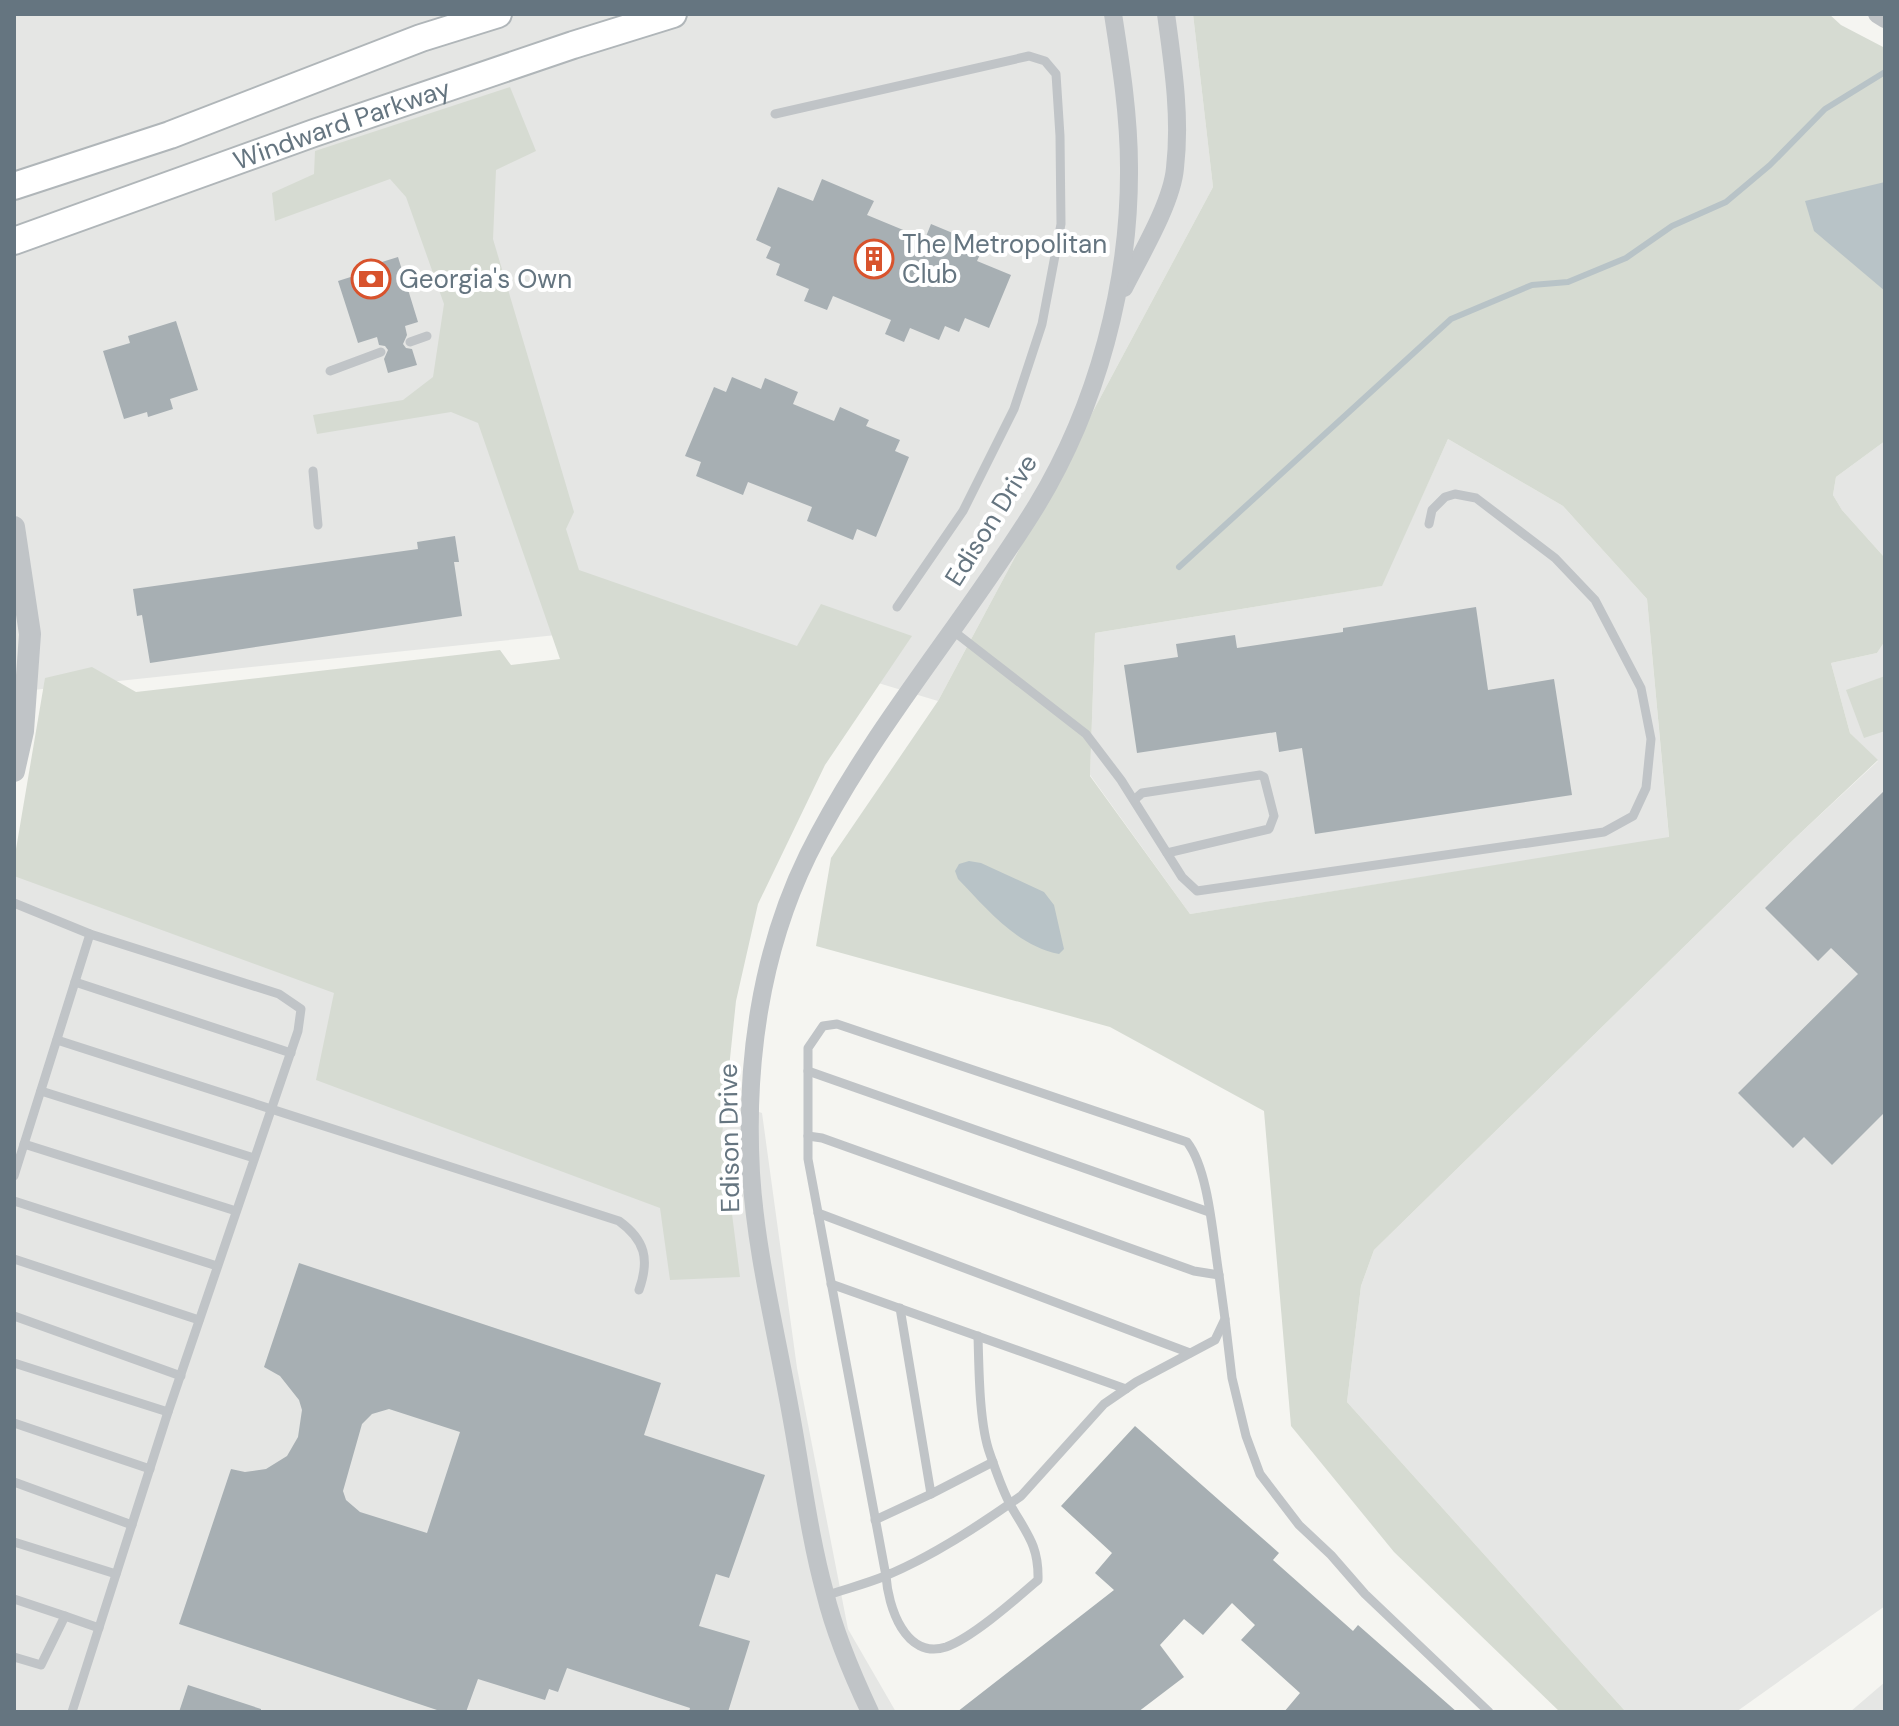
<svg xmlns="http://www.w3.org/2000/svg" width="1899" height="1726" viewBox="0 0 1899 1726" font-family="'DM Sans',sans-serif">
  <rect width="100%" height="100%" fill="#f5f5f1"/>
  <g fill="#e5e6e4">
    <polygon points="14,14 1193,14 1213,187 938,701 572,591 566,634 14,692"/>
    <polygon points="1448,439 1563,506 1647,599 1669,838 1190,914 1090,775 1095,633 1381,586"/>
    <polygon points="1885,441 1885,558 1842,510 1833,495 1836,477"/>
    <polygon points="1885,641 1885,1606 1736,1712 1626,1712 1347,1402 1361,1286 1374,1250 1792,841 1878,761 1850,733 1831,663 1877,653"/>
    <polygon points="14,859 762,1113 797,1368 848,1629 896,1712 14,1712"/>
    <polygon points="1885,1682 1885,1712 1850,1712"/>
  </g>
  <g fill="#d6dbd2" fill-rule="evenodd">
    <path d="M1193,14H1829L1841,25L1885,48V441L1836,477L1833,495L1842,510L1885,558V641L1877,653L1831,663L1850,733L1878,760L1792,841L1374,1250L1361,1286L1347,1402L1626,1712H1560L1394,1552L1291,1426L1264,1111L1110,1027L816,946L831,858L938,701L1213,187ZM1448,439L1563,506L1647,599L1669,837L1190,914L1090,776L1095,633L1382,586Z"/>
    <polygon points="510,87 536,151 496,170 493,239 574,512 566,529 579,570 797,646 821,604 912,636 825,765 758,904 736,1001 722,1135 740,1277 670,1280 660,1208 316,1080 334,993 14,876 14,861 45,678 92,667 136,692 500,650 511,665 560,659 478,423 451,412 317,434 313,415 403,400 433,377 444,304 406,197 390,179 275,221 272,193 314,174 315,151"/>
    <polygon points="1885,676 1885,731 1864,738 1846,690"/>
  </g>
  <g fill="#b8c3c7">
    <polygon points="1885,182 1885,291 1814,231 1805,201"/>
    <path d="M969,861L981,863L1044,892L1054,905L1064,949L1059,954C1017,946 987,909 958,879L955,871L959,864Z"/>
  </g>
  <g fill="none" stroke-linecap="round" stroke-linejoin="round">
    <polyline stroke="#b8c3c7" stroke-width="6" points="1179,567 1451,319 1532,285 1568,282 1626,258 1672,226 1726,202 1770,165 1825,109 1885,72"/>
  </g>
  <g fill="#a7afb3" fill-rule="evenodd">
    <polygon points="822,179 874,201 867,215 925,239 931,224 984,246 977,261 1011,275 989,328 965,318 959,332 945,326 939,340 910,328 904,342 885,334 891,320 833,296 827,310 804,301 809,289 776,275 780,264 766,258 771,247 756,240 778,187 813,201"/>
    <polygon points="398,257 418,322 405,326 407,335 403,344 406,348 412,349 417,365 388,373 384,359 388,350 385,346 379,345 377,337 358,343 338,281 357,275 356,270"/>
    <polygon points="176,321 198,390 170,399 173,409 148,417 147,412 124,419 103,351 130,343 128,336"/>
    <polygon points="732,377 761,389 765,378 798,392 793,404 834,421 840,407 869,420 866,426 900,440 895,451 909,457 876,537 857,529 853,540 807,521 812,507 748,482 743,495 696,476 701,462 685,456 714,387 726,392"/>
    <polygon points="455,536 459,562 454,562 462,616 150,663 142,615 137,616 133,589 418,549 417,542"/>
    <polygon points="1476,607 1488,690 1554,679 1572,795 1315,834 1302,748 1279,752 1276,732 1137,753 1124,665 1178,657 1176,644 1235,635 1237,648 1343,632 1343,628"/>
    <polygon points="1885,790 1885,1112 1832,1165 1804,1137 1793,1148 1738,1093 1858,974 1831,948 1818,961 1765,908"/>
    <path d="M299,1263L661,1383L644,1435L765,1475L729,1578L716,1574L699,1626L750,1641L728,1712H689L690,1708L567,1668L558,1692L549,1689L545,1700L478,1679L466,1712H443L179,1624L231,1469L245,1472L266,1469L287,1456L298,1437L302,1410L299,1400L280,1376L264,1367ZM389,1409L460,1432L427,1533L360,1512L346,1500L343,1491L362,1424L372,1414Z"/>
    <polygon points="1135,1426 1279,1553 1273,1560 1353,1631 1358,1625 1457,1712 1284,1712 1300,1693 1241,1640 1255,1625 1232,1603 1203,1635 1184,1619 1160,1645 1184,1677 1138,1712 957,1712 1114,1590 1095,1573 1112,1553 1061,1506"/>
    <polygon points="188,1685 261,1709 261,1712 179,1712"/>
  </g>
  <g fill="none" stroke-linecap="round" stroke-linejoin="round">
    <g stroke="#b0b6b9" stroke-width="30">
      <g id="secondary">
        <polyline points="14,186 170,135 421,38 498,14"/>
        <path id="s1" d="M14,241L314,133L573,45L673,14"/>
      </g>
    </g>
    <g stroke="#c0c4c7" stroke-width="9">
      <polyline points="775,114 1029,56 1045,61 1056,74 1060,136 1061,224 1042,324 1014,409 963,511 897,607"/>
      <polyline points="410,342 427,336"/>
      <polyline points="330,371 381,352"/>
      <polyline points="313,471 318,525"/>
      <polyline points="952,630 1086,734 1121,780 1182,877 1197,891 1604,832 1633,816 1646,788 1651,739 1641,688 1595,600 1555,558 1476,498 1455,494 1445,497 1432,510 1429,524"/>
      <polyline points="1134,800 1142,793 1260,775 1264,777 1274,816 1269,829 1167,853"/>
      <polyline points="14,903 90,934 279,994 301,1009 298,1031 168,1412 72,1712"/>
      <polyline points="75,982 291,1053"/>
      <path d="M57,1040L619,1221C645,1240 650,1259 639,1290"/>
      <polyline points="808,1071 1209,1212"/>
      <polyline points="41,1091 254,1158"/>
      <path d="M808,1136V1048L823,1026L837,1024L1187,1142C1209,1170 1213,1239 1219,1275"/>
      <polyline points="24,1144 236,1211"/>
      <polyline points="14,1176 90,934"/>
      <polyline points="14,1201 217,1266"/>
      <polyline points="818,1213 1190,1353"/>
      <polyline points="14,1259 199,1320"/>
      <polyline points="831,1284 1126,1389"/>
      <polyline points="900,1308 931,1494 993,1462"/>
      <polyline points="14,1316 181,1376"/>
      <polyline points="1225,1319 1232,1378 1246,1436 1260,1474 1299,1525 1331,1555 1365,1594 1489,1712"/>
      <polyline points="14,1363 168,1412"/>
      <polyline points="14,1423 150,1469"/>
      <polyline points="14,1482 132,1525"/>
      <polyline points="875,1520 931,1494"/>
      <polyline points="14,1542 116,1574"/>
      <path d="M825,1596C845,1589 866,1584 885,1576C932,1557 980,1525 1021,1496L1104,1404L1136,1382L1215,1340L1225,1319L1219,1275L1194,1271L822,1138L808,1136V1159L886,1576C888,1606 905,1660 946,1647C972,1638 1016,1599 1038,1580C1039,1546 1027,1534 1011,1506C1002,1490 996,1471 990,1454C979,1424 979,1368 978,1336"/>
      <polyline points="14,1599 65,1616"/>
      <polyline points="14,1657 41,1665 65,1616 99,1628"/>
    </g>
    <g stroke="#c0c4c7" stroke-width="18">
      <polyline points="1877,14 1885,19"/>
      <path d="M1124,288C1140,256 1172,203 1175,168C1181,117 1173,65 1166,14"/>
      <path d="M870,1712C852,1674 835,1634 825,1593C809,1535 802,1474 791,1415C777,1335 756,1254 751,1173C745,1065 760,953 808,855C870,730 964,624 1037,505C1097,406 1130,283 1129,167C1129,116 1121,65 1113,14"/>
    </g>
    <polyline stroke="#c0c4c7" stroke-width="22" points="14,527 30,634 23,731 14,771"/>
    <use href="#secondary" stroke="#fff" stroke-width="26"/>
  </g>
  <defs>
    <g id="building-ring" transform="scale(2)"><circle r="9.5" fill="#fff" stroke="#d8532d" stroke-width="1.5"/><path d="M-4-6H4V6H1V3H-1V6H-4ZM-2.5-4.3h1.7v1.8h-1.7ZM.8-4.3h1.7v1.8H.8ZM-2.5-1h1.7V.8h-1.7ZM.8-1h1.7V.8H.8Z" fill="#d8532d"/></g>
    <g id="bank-ring" transform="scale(2)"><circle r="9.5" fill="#fff" stroke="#d8532d" stroke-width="1.5"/><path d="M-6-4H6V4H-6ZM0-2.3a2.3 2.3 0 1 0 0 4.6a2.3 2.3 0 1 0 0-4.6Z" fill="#d8532d"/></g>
  </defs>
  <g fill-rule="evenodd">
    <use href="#building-ring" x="874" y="259"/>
    <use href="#bank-ring" x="371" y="279"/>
  </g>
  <g text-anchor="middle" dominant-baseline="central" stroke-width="8" stroke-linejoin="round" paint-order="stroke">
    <g font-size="26" fill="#657580" stroke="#fff">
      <text stroke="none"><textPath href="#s1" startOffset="348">Windward Parkway</textPath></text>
      <text transform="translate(991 520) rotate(-58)">Edison Drive</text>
      <text transform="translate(729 1138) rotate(-91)">Edison Drive</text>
    </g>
    <g font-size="26" fill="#657580" stroke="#fff" text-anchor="start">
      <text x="902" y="244">The Metropolitan<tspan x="902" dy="30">Club</tspan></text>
      <text x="399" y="279">Georgia's Own</text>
    </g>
  </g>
  <rect width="1899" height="1726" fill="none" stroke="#657580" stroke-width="32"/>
</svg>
